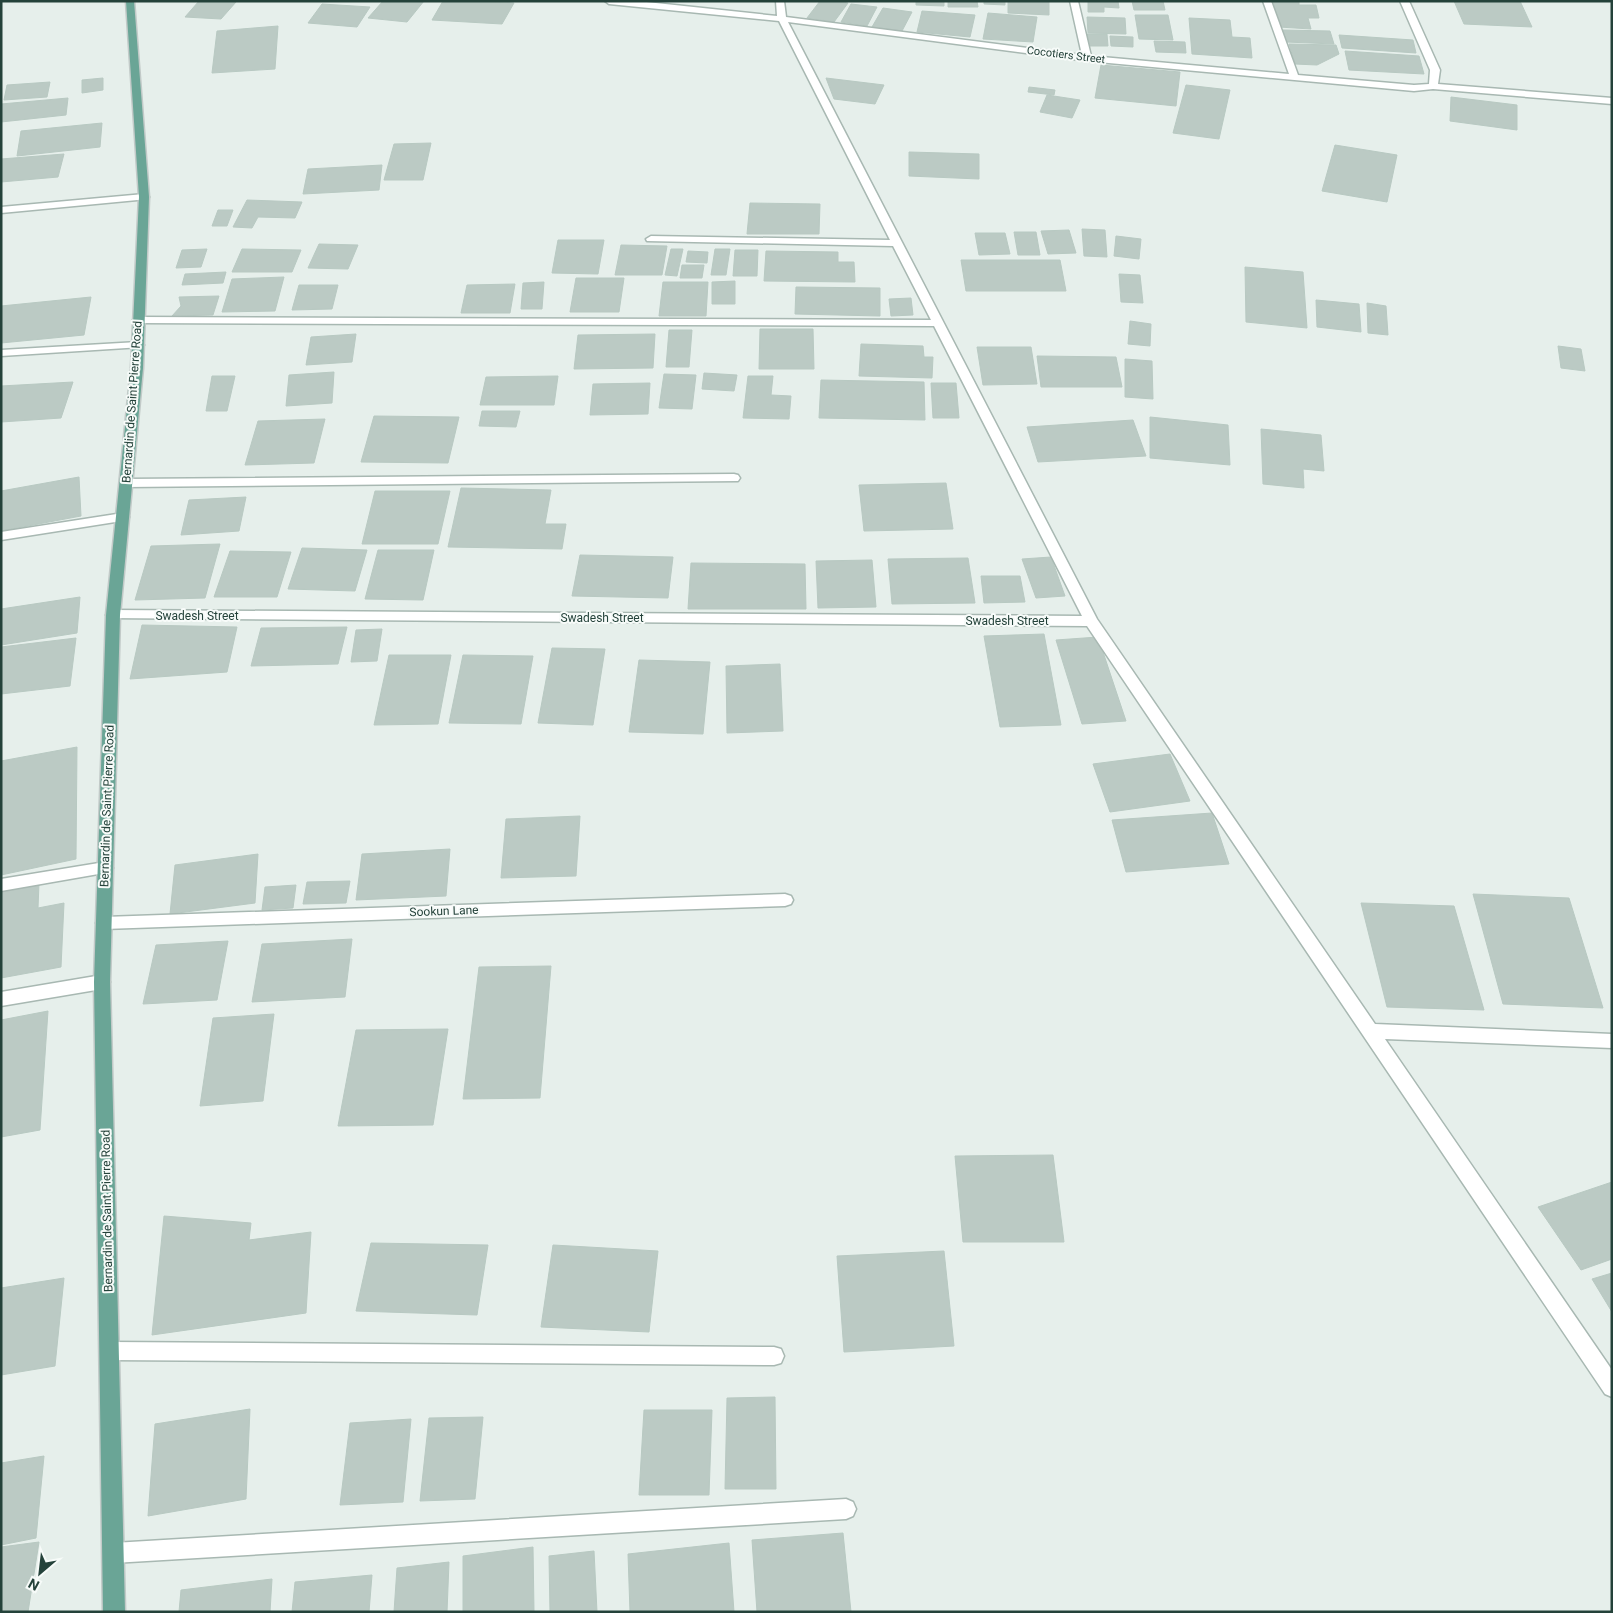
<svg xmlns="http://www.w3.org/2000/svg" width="1613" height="1613" viewBox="0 0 1613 1613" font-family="Roboto,sans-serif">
  <rect width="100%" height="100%" fill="#e6efeb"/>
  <g fill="#bbcac4" stroke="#b8c9c2">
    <polygon points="199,1 230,1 236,2 221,19 185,17"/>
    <polygon points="383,1 424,1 407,22 368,18"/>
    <polygon points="443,1 489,1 514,3 502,24 432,20"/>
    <polygon points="820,1 837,1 848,3 834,22 807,18"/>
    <polygon points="916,1 944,1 944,6 916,5"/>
    <polygon points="948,1 977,1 978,7 948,7"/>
    <polygon points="984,1 1005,1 1005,5 984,4"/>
    <polygon points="1008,1 1049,1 1049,15 1008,13"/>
    <polygon points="1088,1 1118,1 1119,8 1104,7 1104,12 1088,12"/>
    <polygon points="1132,1 1163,1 1165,10 1134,10"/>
    <polygon points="1273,1 1299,1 1299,5 1316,5 1319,18 1308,18 1311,29 1279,27"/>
    <polygon points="1454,1 1520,1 1532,27 1464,24"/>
    <polygon points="322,4 370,7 357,27 308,23"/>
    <polygon points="851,4 877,7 867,26 841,22"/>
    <polygon points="883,8 912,12 902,31 872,27"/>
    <polygon points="922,11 975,15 970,37 917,32"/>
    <polygon points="988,13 1037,17 1033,42 983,39"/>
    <polygon points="1135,15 1168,15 1173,40 1139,39"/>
    <polygon points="1087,17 1125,18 1126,34 1088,33"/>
    <polygon points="1189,18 1230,20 1232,37 1250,38 1252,58 1192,54"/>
    <polygon points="278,26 275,69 212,73 217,31"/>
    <polygon points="1283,30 1330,31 1334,44 1286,42"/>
    <polygon points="1087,34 1107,34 1108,46 1088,46"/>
    <polygon points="1339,35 1413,40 1416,53 1342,48"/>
    <polygon points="1110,36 1133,37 1133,47 1111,46"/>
    <polygon points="1154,41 1185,42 1186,53 1156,52"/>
    <polygon points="1289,44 1336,45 1339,54 1317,65 1295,64"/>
    <polygon points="1345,51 1419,56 1424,74 1349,70"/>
    <polygon points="1101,65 1180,72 1176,106 1095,98"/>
    <polygon points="103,78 103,90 82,93 82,80"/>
    <polygon points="826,78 884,85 875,104 834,99"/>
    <polygon points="50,82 47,97 4,100 7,85"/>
    <polygon points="1186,85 1230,90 1219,139 1173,133"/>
    <polygon points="1029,87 1055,90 1054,95 1028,92"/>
    <polygon points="1047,95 1080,100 1072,118 1040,112"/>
    <polygon points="1451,97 1517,105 1517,130 1450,121"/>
    <polygon points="68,98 66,115 1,122 1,104"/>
    <polygon points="102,123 100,147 17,156 21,131"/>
    <polygon points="431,143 423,180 384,180 394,144"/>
    <polygon points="1335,145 1397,155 1387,202 1322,191"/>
    <polygon points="909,152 979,154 979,179 909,176"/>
    <polygon points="64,154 58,177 1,182 1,159"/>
    <polygon points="382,165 379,190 303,194 308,169"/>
    <polygon points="247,200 302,202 295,218 258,217 252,228 233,227"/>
    <polygon points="750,203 820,204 819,234 747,234"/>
    <polygon points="218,210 233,210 227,226 212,226"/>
    <polygon points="1082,229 1105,230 1107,257 1084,256"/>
    <polygon points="1069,230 1076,253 1048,254 1041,231"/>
    <polygon points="1014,232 1036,232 1040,255 1018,255"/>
    <polygon points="975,233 1005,233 1010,254 979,255"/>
    <polygon points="1116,236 1141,239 1139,259 1114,256"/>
    <polygon points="558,240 604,240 598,274 552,273"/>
    <polygon points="319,244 358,245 348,269 308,268"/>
    <polygon points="621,245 667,246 662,275 615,275"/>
    <polygon points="207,249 201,267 176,268 182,250"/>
    <polygon points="242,249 301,250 292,272 232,272"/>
    <polygon points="671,249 683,249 677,276 665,275"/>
    <polygon points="715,249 730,249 726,275 711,275"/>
    <polygon points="735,250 758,250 757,276 733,276"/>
    <polygon points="688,251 708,252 707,263 686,262"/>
    <polygon points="766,251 838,252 838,262 854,262 855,282 764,281"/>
    <polygon points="961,260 1060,260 1066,291 966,291"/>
    <polygon points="682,265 704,265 702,278 680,278"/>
    <polygon points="1245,267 1303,272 1307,328 1246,322"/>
    <polygon points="226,272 223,283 182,285 185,274"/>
    <polygon points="1119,274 1140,275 1143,303 1121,302"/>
    <polygon points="284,277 275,311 222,312 232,279"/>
    <polygon points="576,278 624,278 619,312 570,312"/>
    <polygon points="735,281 735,304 712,304 712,282"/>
    <polygon points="544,282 542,309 521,309 523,283"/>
    <polygon points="663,282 708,282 706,316 659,316"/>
    <polygon points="515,284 510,313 461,313 467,285"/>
    <polygon points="299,285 338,285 332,309 292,310"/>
    <polygon points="796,287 880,288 880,316 795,314"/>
    <polygon points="219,296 213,315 172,316 181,306 179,297"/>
    <polygon points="91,297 84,335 1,343 1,306"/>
    <polygon points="911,298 913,315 891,316 889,299"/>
    <polygon points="1316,300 1359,304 1361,332 1317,327"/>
    <polygon points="1367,303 1386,306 1388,335 1368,333"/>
    <polygon points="1130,321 1151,324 1150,346 1128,344"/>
    <polygon points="760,329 813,329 814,369 759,369"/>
    <polygon points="669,330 692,330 689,367 666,367"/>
    <polygon points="356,334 352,362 306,365 311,337"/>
    <polygon points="655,334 653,368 574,369 578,335"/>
    <polygon points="861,344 923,346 924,357 933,357 932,378 859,376"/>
    <polygon points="1558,346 1581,349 1585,371 1561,368"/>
    <polygon points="977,347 1031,347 1037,384 983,385"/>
    <polygon points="1037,356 1116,357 1122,387 1041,387"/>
    <polygon points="1125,359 1152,361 1153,399 1125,397"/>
    <polygon points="334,372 332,403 286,406 289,375"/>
    <polygon points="704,373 737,375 734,391 702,389"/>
    <polygon points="664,374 696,375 692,409 659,408"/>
    <polygon points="212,376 235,376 227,411 206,411"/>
    <polygon points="558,376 554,405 480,405 486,377"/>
    <polygon points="748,376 773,376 771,395 791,396 789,419 743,418"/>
    <polygon points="821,380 924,382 925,420 819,418"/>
    <polygon points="73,382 61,418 1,422 1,386"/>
    <polygon points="650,383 648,414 590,415 593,384"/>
    <polygon points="931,383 956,383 959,418 933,418"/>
    <polygon points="482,411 520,411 516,427 479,426"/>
    <polygon points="374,416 459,417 448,463 361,462"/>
    <polygon points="1150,417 1228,425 1230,465 1150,458"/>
    <polygon points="325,419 314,463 245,465 258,421"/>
    <polygon points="1133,420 1146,456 1038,462 1027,427"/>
    <polygon points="1261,429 1321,435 1324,471 1303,469 1304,488 1263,484"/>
    <polygon points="79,477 81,516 1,531 1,491"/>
    <polygon points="946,483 953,529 864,531 859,485"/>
    <polygon points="461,488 551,490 545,524 566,524 562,549 448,547"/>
    <polygon points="375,491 450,491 438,544 362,544"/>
    <polygon points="246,497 239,531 181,535 189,500"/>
    <polygon points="220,544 205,598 135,600 151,546"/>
    <polygon points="302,548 367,550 355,591 288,589"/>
    <polygon points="378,550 434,550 423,600 365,599"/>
    <polygon points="230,551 291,552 277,597 214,597"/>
    <polygon points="580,555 673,557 668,598 572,596"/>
    <polygon points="1051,557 1065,596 1036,598 1022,559"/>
    <polygon points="968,558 975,603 892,604 888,559"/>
    <polygon points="872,560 876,607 818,608 816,561"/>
    <polygon points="691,563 805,564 806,609 688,609"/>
    <polygon points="981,576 1020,576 1025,602 984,603"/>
    <polygon points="80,597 77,633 1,645 1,609"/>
    <polygon points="142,625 237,627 227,672 130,679"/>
    <polygon points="347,627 338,664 251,666 261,628"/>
    <polygon points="382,629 377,661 351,662 356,630"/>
    <polygon points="1044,634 1061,725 1000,727 984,636"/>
    <polygon points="1098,637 1126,721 1082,724 1056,640"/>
    <polygon points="76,638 70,686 1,694 1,647"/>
    <polygon points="552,648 605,649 593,725 538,723"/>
    <polygon points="389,655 451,655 438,724 374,725"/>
    <polygon points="463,655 533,656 521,724 449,723"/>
    <polygon points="639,660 710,662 703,734 629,732"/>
    <polygon points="780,664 783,731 727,733 726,666"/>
    <polygon points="77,747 76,859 1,875 1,761"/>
    <polygon points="1170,754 1190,801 1110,812 1093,764"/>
    <polygon points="1212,813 1229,864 1126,872 1112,820"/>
    <polygon points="580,816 576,876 501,878 506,819"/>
    <polygon points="450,849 446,896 356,900 362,854"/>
    <polygon points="258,854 255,903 170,914 175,865"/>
    <polygon points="350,881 346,903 303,904 307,882"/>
    <polygon points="39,883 38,908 64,903 61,967 1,978 1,890"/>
    <polygon points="296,885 293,908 262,910 265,887"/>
    <polygon points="1473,894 1569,898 1603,1008 1503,1004"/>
    <polygon points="1361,903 1454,906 1484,1010 1387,1007"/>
    <polygon points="352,939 345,997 252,1002 262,944"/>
    <polygon points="228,941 217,1000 143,1004 156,945"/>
    <polygon points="551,966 540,1098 463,1099 479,967"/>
    <polygon points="48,1011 40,1130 1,1137 1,1020"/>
    <polygon points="274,1014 263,1101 200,1106 213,1018"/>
    <polygon points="448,1029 433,1125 338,1126 356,1030"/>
    <polygon points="1053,1155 1064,1242 963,1242 955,1156"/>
    <polygon points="1612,1182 1612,1259 1581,1270 1538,1207"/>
    <polygon points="164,1216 251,1223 249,1240 311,1232 306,1313 152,1335"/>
    <polygon points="371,1243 488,1245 477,1315 356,1311"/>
    <polygon points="553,1245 658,1251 649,1332 541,1327"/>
    <polygon points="944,1251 954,1346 844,1352 837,1256"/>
    <polygon points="1612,1273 1612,1312 1592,1279"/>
    <polygon points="64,1278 55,1366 1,1375 1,1288"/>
    <polygon points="775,1397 776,1489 725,1489 727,1398"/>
    <polygon points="250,1409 246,1499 148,1516 155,1424"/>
    <polygon points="644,1410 712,1410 709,1495 639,1495"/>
    <polygon points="483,1417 475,1499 420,1501 429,1418"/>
    <polygon points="411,1419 403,1502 340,1505 350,1423"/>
    <polygon points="44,1456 36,1538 1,1545 1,1463"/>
    <polygon points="843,1533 851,1612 757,1612 752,1540"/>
    <polygon points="39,1542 28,1612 1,1612 1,1547"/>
    <polygon points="729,1543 734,1612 630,1612 628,1554"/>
    <polygon points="533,1547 534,1612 463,1612 463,1556"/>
    <polygon points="594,1551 597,1612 550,1612 549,1556"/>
    <polygon points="449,1562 447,1612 394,1612 397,1568"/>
    <polygon points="372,1575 369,1612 292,1612 295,1582"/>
    <polygon points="272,1579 270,1612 179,1612 181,1590"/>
  </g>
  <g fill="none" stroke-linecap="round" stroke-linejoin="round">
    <g stroke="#a8b8b2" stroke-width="3">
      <g id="minor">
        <polygon points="605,1 637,1 777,16 776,1 784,1 786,17 1082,55 1070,1 1078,1 1091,56 1289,74 1263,1 1271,1 1298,75 1414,85 1429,84 1430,70 1400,1 1409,1 1440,70 1438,84 1612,98 1612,104 1433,89 1414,91 1087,61 788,22 1097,619 1375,1024 1612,1034 1612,1048 1385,1039 1612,1370 1612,1397 1605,1394 1087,626 108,618 106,615 108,612 113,610 1082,616 934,326 139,323 133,320 139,317 931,320 893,246 647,241 646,239 651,236 890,240 779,21 609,4"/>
        <polygon points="144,194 149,197 148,199 1,213 1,207"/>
        <polygon points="138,342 144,345 142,347 1,356 1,350"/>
        <polygon points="734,474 738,475 740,478 738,481 126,487 120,483 126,479"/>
        <polygon points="123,513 129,517 128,520 1,540 1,532"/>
        <polygon points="105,862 110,864 113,868 110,872 1,891 1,879"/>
        <polygon points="785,894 791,896 793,900 791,904 785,906 104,929 98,928 96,923 98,918 104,917"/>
        <polygon points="102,975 108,977 110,982 108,987 102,989 1,1006 1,992"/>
        <polygon points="110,1342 774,1347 781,1349 784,1356 781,1363 774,1365 110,1360 103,1358 100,1351 103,1344"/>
        <polygon points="846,1499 853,1502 856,1509 853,1516 846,1519 113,1563 106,1560 103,1553 106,1546 113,1543"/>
      </g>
    </g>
    <g stroke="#c2cac8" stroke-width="3">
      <polygon id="major" points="126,1 134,1 149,197 143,368 120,615 110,982 125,1612 103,1612 94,982 106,615 131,368 139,197"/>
    </g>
    <use href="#minor" fill="#fff" fill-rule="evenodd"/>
    <use href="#major" fill="#6aa596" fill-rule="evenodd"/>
  </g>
  <g text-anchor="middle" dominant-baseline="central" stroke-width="4" stroke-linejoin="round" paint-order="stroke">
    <g font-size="11" fill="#24423a" stroke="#f7fbf9">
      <text transform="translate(1066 55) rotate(7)">Cocotiers Street</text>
    </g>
    <g font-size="12" fill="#24423a" stroke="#f7fbf9">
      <text transform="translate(132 402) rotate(-86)">Bernardin de Saint Pierre Road</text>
      <text x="197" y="616">Swadesh Street</text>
      <text x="602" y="618">Swadesh Street</text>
      <text x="1007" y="621">Swadesh Street</text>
      <text transform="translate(107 806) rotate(-88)">Bernardin de Saint Pierre Road</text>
      <text transform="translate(444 911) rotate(-2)">Sookun Lane</text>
      <text transform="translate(107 1211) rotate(-91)">Bernardin de Saint Pierre Road</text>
    </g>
  </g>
  <rect width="1613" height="1613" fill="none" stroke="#24423a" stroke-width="5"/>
  <g transform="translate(40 1573) rotate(208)" stroke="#f7fbf9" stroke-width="4" paint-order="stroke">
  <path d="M0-4L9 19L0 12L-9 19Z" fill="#24423a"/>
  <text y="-8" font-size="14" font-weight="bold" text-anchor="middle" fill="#24423a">N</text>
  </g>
</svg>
